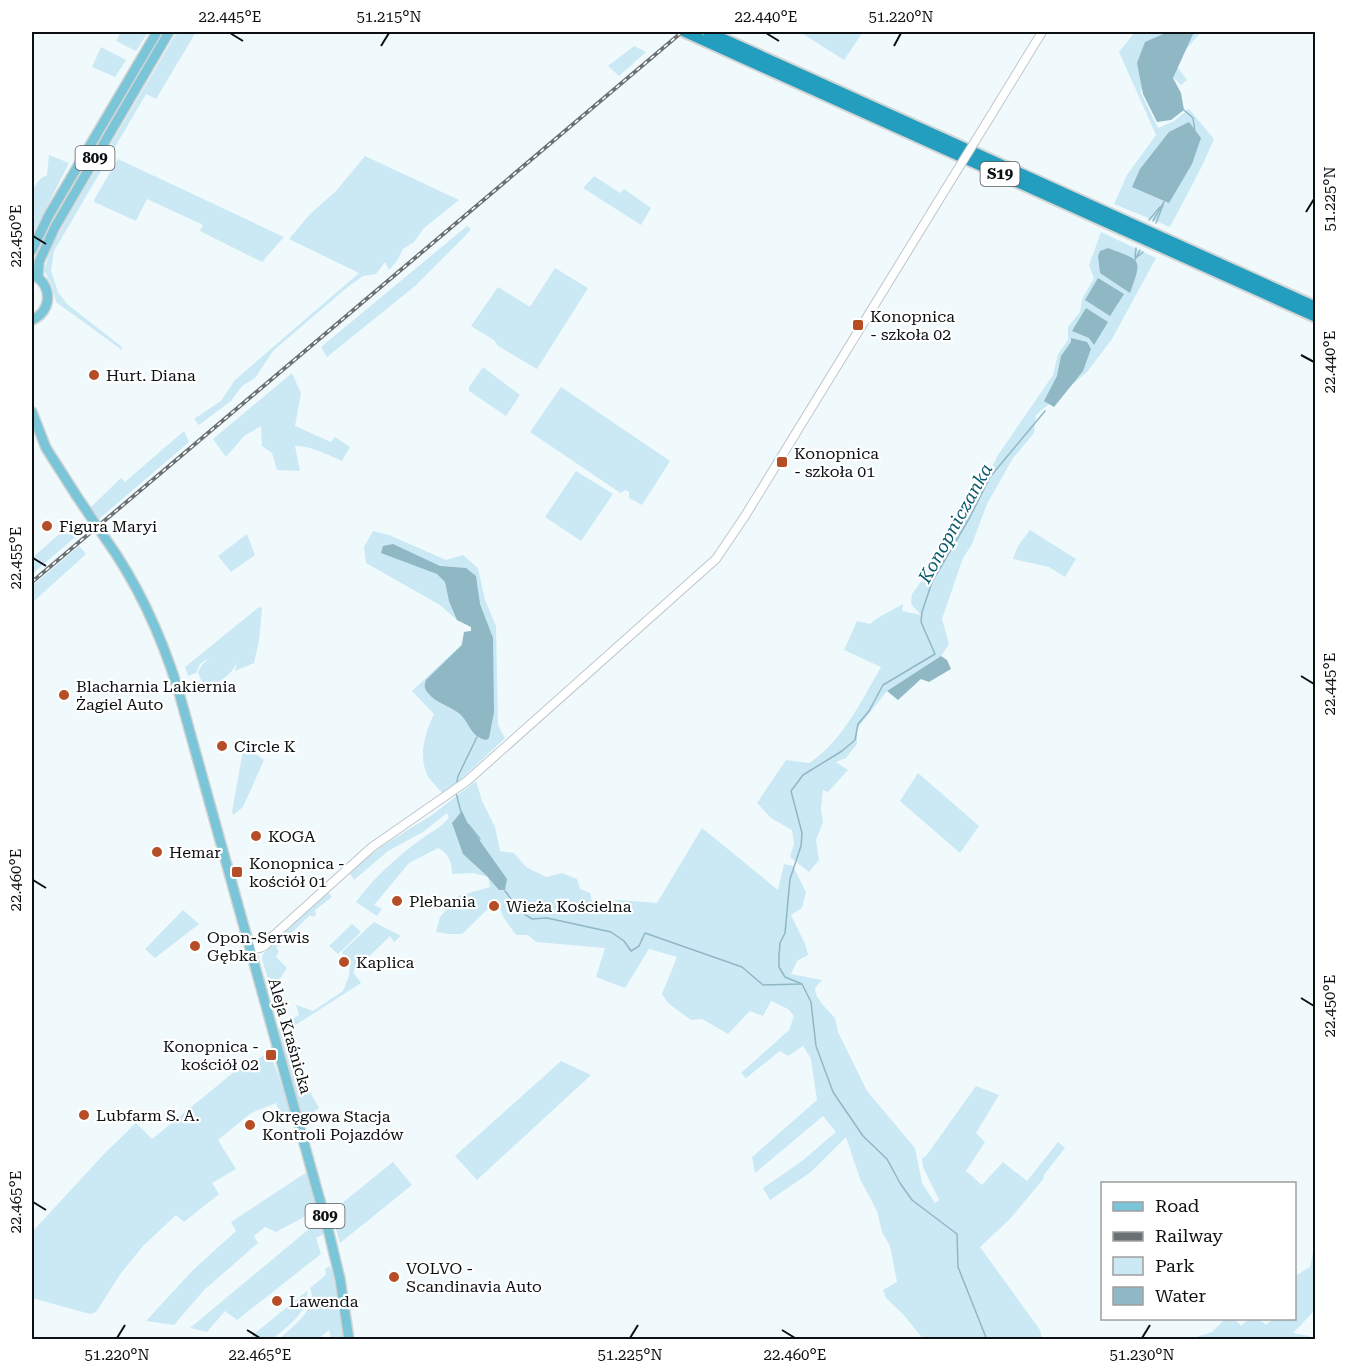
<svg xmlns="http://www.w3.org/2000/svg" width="1347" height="1371" viewBox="0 0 1347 1371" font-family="'Roboto Serif',serif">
  <rect width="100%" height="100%" fill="#f0fafd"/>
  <g fill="#cae9f4">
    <polygon points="121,32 133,33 135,32 148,32 136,51 116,41"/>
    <polygon points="177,32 196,32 156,99 146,94 54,251 51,271 58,292 67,304 122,347 122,350 56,302 52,286 44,270 51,249 65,222"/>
    <polygon points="805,32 863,32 844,60 803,34"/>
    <polygon points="1135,32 1201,32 1174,63 1187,80 1181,85 1156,60 1145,68 1141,93 1158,128 1174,121 1189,109 1214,139 1202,166 1170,227 1114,204 1127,175 1156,135 1119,52"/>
    <polygon points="634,46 646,52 619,76 608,66"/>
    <polygon points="101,47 126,60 115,77 92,67"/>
    <path d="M49,155L69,163L32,236C31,216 25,184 47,175Z"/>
    <polygon points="365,156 459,200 424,228 414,242 403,249 397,261 389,270 385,262 376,274 363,276 349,286 309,320 273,351 255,378 242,386 231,401 199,425 194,419 221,401 235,380 359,273 289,239 310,214 336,191"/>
    <polygon points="118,159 284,237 262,262 200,231 203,225 147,199 136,221 94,202 95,198"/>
    <polygon points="594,176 620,193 624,189 651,208 641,225 583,188"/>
    <polygon points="467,226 471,229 466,235 415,286 327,357 321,347"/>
    <path d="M1101,232L1156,258L1112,339L1087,372L1036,415L1034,433L1013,458L987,504L972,544L963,558L942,619L949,644L941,656L887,691L857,729V744L846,758L836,762L848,770L828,792L823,790L821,809L823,822L816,840L819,860L809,872L790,857L794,844L792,830L771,818L757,803L786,760L809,763C843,741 861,701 881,667L844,650L857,621L870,624C880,615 892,611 903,604L902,611L921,615L911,604L912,594L940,556L971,508L998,455L1053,375L1058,354L1068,340V327L1080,312L1082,299L1094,278L1089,265Z"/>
    <polygon points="555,268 588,288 537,369 498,346 494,340 471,326 498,287 530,307"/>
    <polygon points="483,367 520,395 506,416 469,391 469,387"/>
    <path d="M292,373L301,393L295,426L331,442L335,437L350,447L342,461C326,454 312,446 295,446L300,471L277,470L272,453L262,446L261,426L244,436L226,457L213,439Z"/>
    <polygon points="561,387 670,461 642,505 629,498 629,492 625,490 621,493 616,490 530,432"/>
    <polygon points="184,431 189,442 99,519 91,507 121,478 125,482"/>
    <polygon points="576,471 613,494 581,541 545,517"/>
    <polygon points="73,522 81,531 80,533 32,574 32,558"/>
    <polygon points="1030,530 1076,559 1065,577 1049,567 1013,559 1018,546"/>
    <path d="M373,531L389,535L446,560L463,555L478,568L485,600L496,626L498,725L505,738L457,783L442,793C438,788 433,783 429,778C417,758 425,733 434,714L412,691L461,645L464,632L471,631V627L457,620L440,605L366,563L364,547Z"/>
    <polygon points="247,534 255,555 231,572 218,556"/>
    <polygon points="79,546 86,554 32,603 32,586"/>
    <path d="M259,607L262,608L259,641L254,663L235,671L237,663C231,675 221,682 208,686L201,680L198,672L202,665L209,658L200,664L196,673L188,676L185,667Z"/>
    <polygon points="244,745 264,760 243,807 233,815 232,812"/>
    <polygon points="918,773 979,826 960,853 900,801"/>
    <path d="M476,781L482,801L495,827L500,851L514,853L526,867L546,877L562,873L577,879L580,889L590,893L593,905L619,900L657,903L702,828L778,890L784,864L793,866L806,892L802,908L791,915L806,946L808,955L797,961L791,974L822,980L815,988L816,995L822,1004L835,1018L838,1032L867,1091L915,1148L922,1183L935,1203L939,1200L923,1167L922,1158L926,1156L976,1086L999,1095L976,1133L985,1142L966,1171L982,1185L1003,1162L1027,1181L1058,1142L1065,1148L1043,1176L1044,1178L1010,1219L980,1247L1040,1330L1042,1339H923L904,1315L886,1298L883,1290L897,1282L890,1246L882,1232L877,1211L860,1179L846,1137L811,1172L770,1200L763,1188L802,1161L836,1132L823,1116L755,1173L752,1157L817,1100L811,1059L803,1046L788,1056L780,1051L746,1078L741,1073L789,1030L794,1016L788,1009L771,1001L763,1016L750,1011L728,1034L702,1019L691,1020L668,1003L662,994L677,957L649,949L625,988L596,977L605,948L536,942L528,935H516L504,918L498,905H492L462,934H449L436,932L440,917L458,896L490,887L488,877L473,873L452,874C452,863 449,853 438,848L409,863L374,905L382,909L377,916L356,902C374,877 396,858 420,840C430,832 442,828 449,817L447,813L423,832L388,851L354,880L350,874L359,863L385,844L432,815Z"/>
    <polygon points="327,891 332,897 315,910 316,915 313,917 310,915 276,948 279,951 276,957 287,968 279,980 270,986 262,959 263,954"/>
    <polygon points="183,910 199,924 155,958 145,949"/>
    <polygon points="374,922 401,936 394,942 390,936 353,972 361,983 283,1033 306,1085 319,1108 303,1120 279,1030 281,1020 283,1025 299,1015 296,1005 313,1011 343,991 349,976 350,964 342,952"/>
    <polygon points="352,924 360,931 360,933 338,954 329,946"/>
    <polygon points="270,1052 293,1117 292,1121 288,1121 281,1114 276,1103 251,1113 218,1140 236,1169 212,1183 219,1194 184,1222 176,1215 143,1246 121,1273 96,1312 90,1314 32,1298 32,1232 105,1153 136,1123 152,1139 234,1072"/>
    <polygon points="561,1061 591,1075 477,1180 455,1156"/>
    <polygon points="393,1162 412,1185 340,1243 331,1212"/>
    <polygon points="310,1170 319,1209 276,1232 265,1227 254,1236 258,1243 204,1290 174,1325 146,1321 193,1270 236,1231 231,1222"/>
    <polygon points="321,1219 324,1234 316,1238 321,1254 237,1320 225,1311 207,1332 190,1328"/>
    <polygon points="1315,1243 1315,1310 1293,1333 1309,1336 1311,1339 1190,1339 1212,1332 1225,1319 1235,1319 1241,1326 1249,1319 1259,1319 1266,1325 1273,1319 1294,1318 1295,1276 1310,1267"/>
    <path d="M329,1266L333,1272L343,1339H331L329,1330L318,1339H279C292,1327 319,1309 310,1288L326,1275L325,1269Z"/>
    <path d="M307,1291C310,1312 286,1327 273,1339H248Z"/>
  </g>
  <g fill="#90b7c4">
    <polygon points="1168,32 1194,32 1173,78 1181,93 1184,110 1171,120 1157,122 1143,94 1137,63 1145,42"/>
    <polygon points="1189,122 1201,138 1192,164 1169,203 1132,187 1140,169 1169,132"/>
    <path d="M1108,248C1141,261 1143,257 1130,293L1100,273L1098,256L1100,251Z"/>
    <polygon points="1098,278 1124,294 1110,316 1085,300"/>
    <polygon points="1086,308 1108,322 1094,345 1089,338 1072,331"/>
    <polygon points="1071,338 1087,342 1091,349 1083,371 1054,407 1044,401 1057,376 1061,356 1071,342"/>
    <path d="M393,544L440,566L466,568L476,576L480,604L493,638L494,712L489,738L486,740C471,737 470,724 460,714C450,706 436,703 428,693C424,688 424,686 426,680L462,645L464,632L471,631V627L457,620L449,601L445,582L437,574L381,553L383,546Z"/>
    <polygon points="941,656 947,660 951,669 929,682 921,679 898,700 887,691"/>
    <polygon points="462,811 468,824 507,879 505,890 499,890 486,875 463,854 452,823"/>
  </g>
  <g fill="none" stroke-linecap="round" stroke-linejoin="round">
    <g stroke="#90b7c4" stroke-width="1.5">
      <polyline points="1184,110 1193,118 1195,132"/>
      <polyline points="1149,220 1160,207"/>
      <polyline points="1153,221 1164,202"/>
      <polyline points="1156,223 1163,205"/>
      <polyline points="1137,257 1143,252"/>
      <polyline points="1135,258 1136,248"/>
      <polyline points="1135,260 1140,250"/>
      <polyline points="457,782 458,776 477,737"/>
      <polyline points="456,793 461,812"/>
      <polyline points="468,824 480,839"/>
      <polyline points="505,891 521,912 532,919 547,918 611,932 624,941 631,951 639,946 645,933 742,967 763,985 801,984"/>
      <polyline points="987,1340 958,1267 957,1234 912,1200 900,1183 887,1159 863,1136 833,1092 816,1046 811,1002 802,984 785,977 779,967 779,956 780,943 785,933 790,879 801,846 802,833 791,791 803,775 842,751 855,740 858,724 869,711 883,685 935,654 921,622 922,612 932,582 970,517 990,477 1045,411"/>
    </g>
    <g stroke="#bdc6ca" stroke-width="10">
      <g id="tertiary">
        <polyline points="990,117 1042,32"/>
        <path d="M250,948C260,950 267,946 272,937L372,847L467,781L716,559L745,516L945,190"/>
        <polyline points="250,948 254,942 272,937"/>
      </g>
    </g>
    <g stroke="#d3d4d4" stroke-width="12">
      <g id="primary">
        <polyline points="32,250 49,215 157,32"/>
        <polyline points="38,278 39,262 55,227 169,32"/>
        <path d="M32,320C52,311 53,286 34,275"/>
        <polyline points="32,412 46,448 76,495"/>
        <path d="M105,538C138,584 161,635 178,689L329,1233L340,1279L349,1340"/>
      </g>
    </g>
    <g stroke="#d3d4d4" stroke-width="14">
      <g id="motorway">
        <polyline points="685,32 1316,317"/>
        <polyline points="708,32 1316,307"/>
      </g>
    </g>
    <use href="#tertiary" stroke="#fff" stroke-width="8"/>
    <use href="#primary" stroke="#7bc5d8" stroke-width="9"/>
    <use href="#motorway" stroke="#239ebe" stroke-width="10"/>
    <g stroke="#6b7073" stroke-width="4">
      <polyline id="rail" points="32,582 682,32"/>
    </g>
    <use href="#rail" stroke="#fff" stroke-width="1.5" stroke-dasharray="4.5" stroke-linecap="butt"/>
    <g stroke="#bdc6ca" stroke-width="10" stroke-linecap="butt">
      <polyline id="tertiary-bridge" points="945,190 990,117"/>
    </g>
    <g stroke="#d3d4d4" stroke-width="12" stroke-linecap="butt">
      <polyline id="primary-bridge" points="76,495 105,538"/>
    </g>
    <use href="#tertiary-bridge" stroke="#fff" stroke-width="8"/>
    <use href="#primary-bridge" stroke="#7bc5d8" stroke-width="9"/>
  </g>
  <path fill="none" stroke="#0d1012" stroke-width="2" d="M230,33L243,41M766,33L779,41M381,46L389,33M894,46L901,33M1306,212L1314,199M33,236L46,244M1301,355L1314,362M33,558L46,566M1301,676L1314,684M33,880L46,888M1301,998L1314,1006M33,1202L46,1210M247,1330L260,1338M782,1330L795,1338M117,1338L125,1325M630,1338L638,1325M1142,1338L1150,1325"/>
  <g fill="#b54e26" stroke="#fff" stroke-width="2">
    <rect x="852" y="319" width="12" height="12" rx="3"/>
    <circle cx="94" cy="375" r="6"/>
    <rect x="776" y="456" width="12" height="12" rx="3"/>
    <circle cx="47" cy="526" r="6"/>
    <circle cx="64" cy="695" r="6"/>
    <circle cx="222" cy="746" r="6"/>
    <circle cx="256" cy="836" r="6"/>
    <circle cx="157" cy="852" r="6"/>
    <rect x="231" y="866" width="12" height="12" rx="3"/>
    <circle cx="397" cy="901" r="6"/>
    <circle cx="494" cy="906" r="6"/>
    <circle cx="195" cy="946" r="6"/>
    <circle cx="344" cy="962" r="6"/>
    <rect x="265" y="1049" width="12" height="12" rx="3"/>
    <circle cx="84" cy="1115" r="6"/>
    <circle cx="250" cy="1125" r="6"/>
    <circle cx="394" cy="1277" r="6"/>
    <circle cx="277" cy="1301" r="6"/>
  </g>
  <g text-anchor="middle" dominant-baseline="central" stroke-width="4.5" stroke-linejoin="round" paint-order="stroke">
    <g fill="#fff" stroke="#565859" stroke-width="1.5">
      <rect x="75.5" y="146" width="39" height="24" rx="4.5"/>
      <rect x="980.5" y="162" width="39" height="24" rx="4.5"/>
      <rect x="305.5" y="1204" width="39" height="24" rx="4.5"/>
    </g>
    <g font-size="15" font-weight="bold" fill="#0d1012">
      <text x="95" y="158">809</text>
      <text x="1000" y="174">S19</text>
      <text x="325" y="1216">809</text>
    </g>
    <g font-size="16" fill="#0d1012" stroke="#fff" text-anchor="start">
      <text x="870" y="316">Konopnica<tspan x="870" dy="18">- szkoła 02</tspan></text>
      <text x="106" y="375">Hurt. Diana</text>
      <text x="794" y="453">Konopnica<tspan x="794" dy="18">- szkoła 01</tspan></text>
      <text x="59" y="526">Figura Maryi</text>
      <text x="76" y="686">Blacharnia Lakiernia<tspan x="76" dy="18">Żagiel Auto</tspan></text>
      <text x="234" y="746">Circle K</text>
      <text x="268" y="836">KOGA</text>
      <text x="169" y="852">Hemar</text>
      <text x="249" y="863">Konopnica -<tspan x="249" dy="18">kościół 01</tspan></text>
      <text x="409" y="901">Plebania</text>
      <text x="506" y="906">Wieża Kościelna</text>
      <text x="207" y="937">Opon-Serwis<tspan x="207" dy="18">Gębka</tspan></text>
      <text x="356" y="962">Kaplica</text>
      <text x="259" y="1046" text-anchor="end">Konopnica -<tspan x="259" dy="18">kościół 02</tspan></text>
      <text x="96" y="1115">Lubfarm S. A.</text>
      <text x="262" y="1116">Okręgowa Stacja<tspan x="262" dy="18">Kontroli Pojazdów</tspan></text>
      <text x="406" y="1268">VOLVO -<tspan x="406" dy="18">Scandinavia Auto</tspan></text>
      <text x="289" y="1301">Lawenda</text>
    </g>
    <g font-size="16" fill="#0d1012" stroke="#fff">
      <text transform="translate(290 1036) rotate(74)">Aleja Kraśnicka</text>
    </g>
    <g font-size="18" font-style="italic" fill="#08596c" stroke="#fff">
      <text transform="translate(955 523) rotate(-61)">Konopniczanka</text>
    </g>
  </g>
  <rect width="1347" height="1371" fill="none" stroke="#ffffff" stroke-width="66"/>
  <rect x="1101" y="1182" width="195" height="138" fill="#ffffff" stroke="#9e9fa0" stroke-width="1.5"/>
  <rect x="1113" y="1202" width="30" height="9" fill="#7bc5d8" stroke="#9e9fa0" stroke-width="1.5"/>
  <text x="1155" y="1212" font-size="18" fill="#0d1012">Road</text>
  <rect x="1113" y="1232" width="30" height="9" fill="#6b7073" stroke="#9e9fa0" stroke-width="1.5"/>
  <text x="1155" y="1242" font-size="18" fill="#0d1012">Railway</text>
  <rect x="1113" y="1257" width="30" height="18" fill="#cae9f4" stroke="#9e9fa0" stroke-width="1.5"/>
  <text x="1155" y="1272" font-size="18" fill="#0d1012">Park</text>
  <rect x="1113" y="1287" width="30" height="18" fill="#90b7c4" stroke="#9e9fa0" stroke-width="1.5"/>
  <text x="1155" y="1302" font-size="18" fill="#0d1012">Water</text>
  <rect x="33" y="33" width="1281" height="1305" fill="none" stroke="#0d1012" stroke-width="2"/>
  <g font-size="15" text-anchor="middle" fill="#0d1012">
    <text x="230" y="22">22.445°E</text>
    <text x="389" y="22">51.215°N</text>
    <text x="766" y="22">22.440°E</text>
    <text x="901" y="22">51.220°N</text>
    <text transform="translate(1330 199) rotate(-90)" y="5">51.225°N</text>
    <text transform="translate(16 236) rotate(-90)" y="5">22.450°E</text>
    <text transform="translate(1330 362) rotate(-90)" y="5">22.440°E</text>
    <text transform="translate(16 558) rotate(-90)" y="5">22.455°E</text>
    <text transform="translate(1330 684) rotate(-90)" y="5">22.445°E</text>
    <text transform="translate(16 880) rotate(-90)" y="5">22.460°E</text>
    <text transform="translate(1330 1006) rotate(-90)" y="5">22.450°E</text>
    <text transform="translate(16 1202) rotate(-90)" y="5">22.465°E</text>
    <text x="117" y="1360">51.220°N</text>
    <text x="260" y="1360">22.465°E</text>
    <text x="630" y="1360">51.225°N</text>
    <text x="795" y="1360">22.460°E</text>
    <text x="1142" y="1360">51.230°N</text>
  </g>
</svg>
